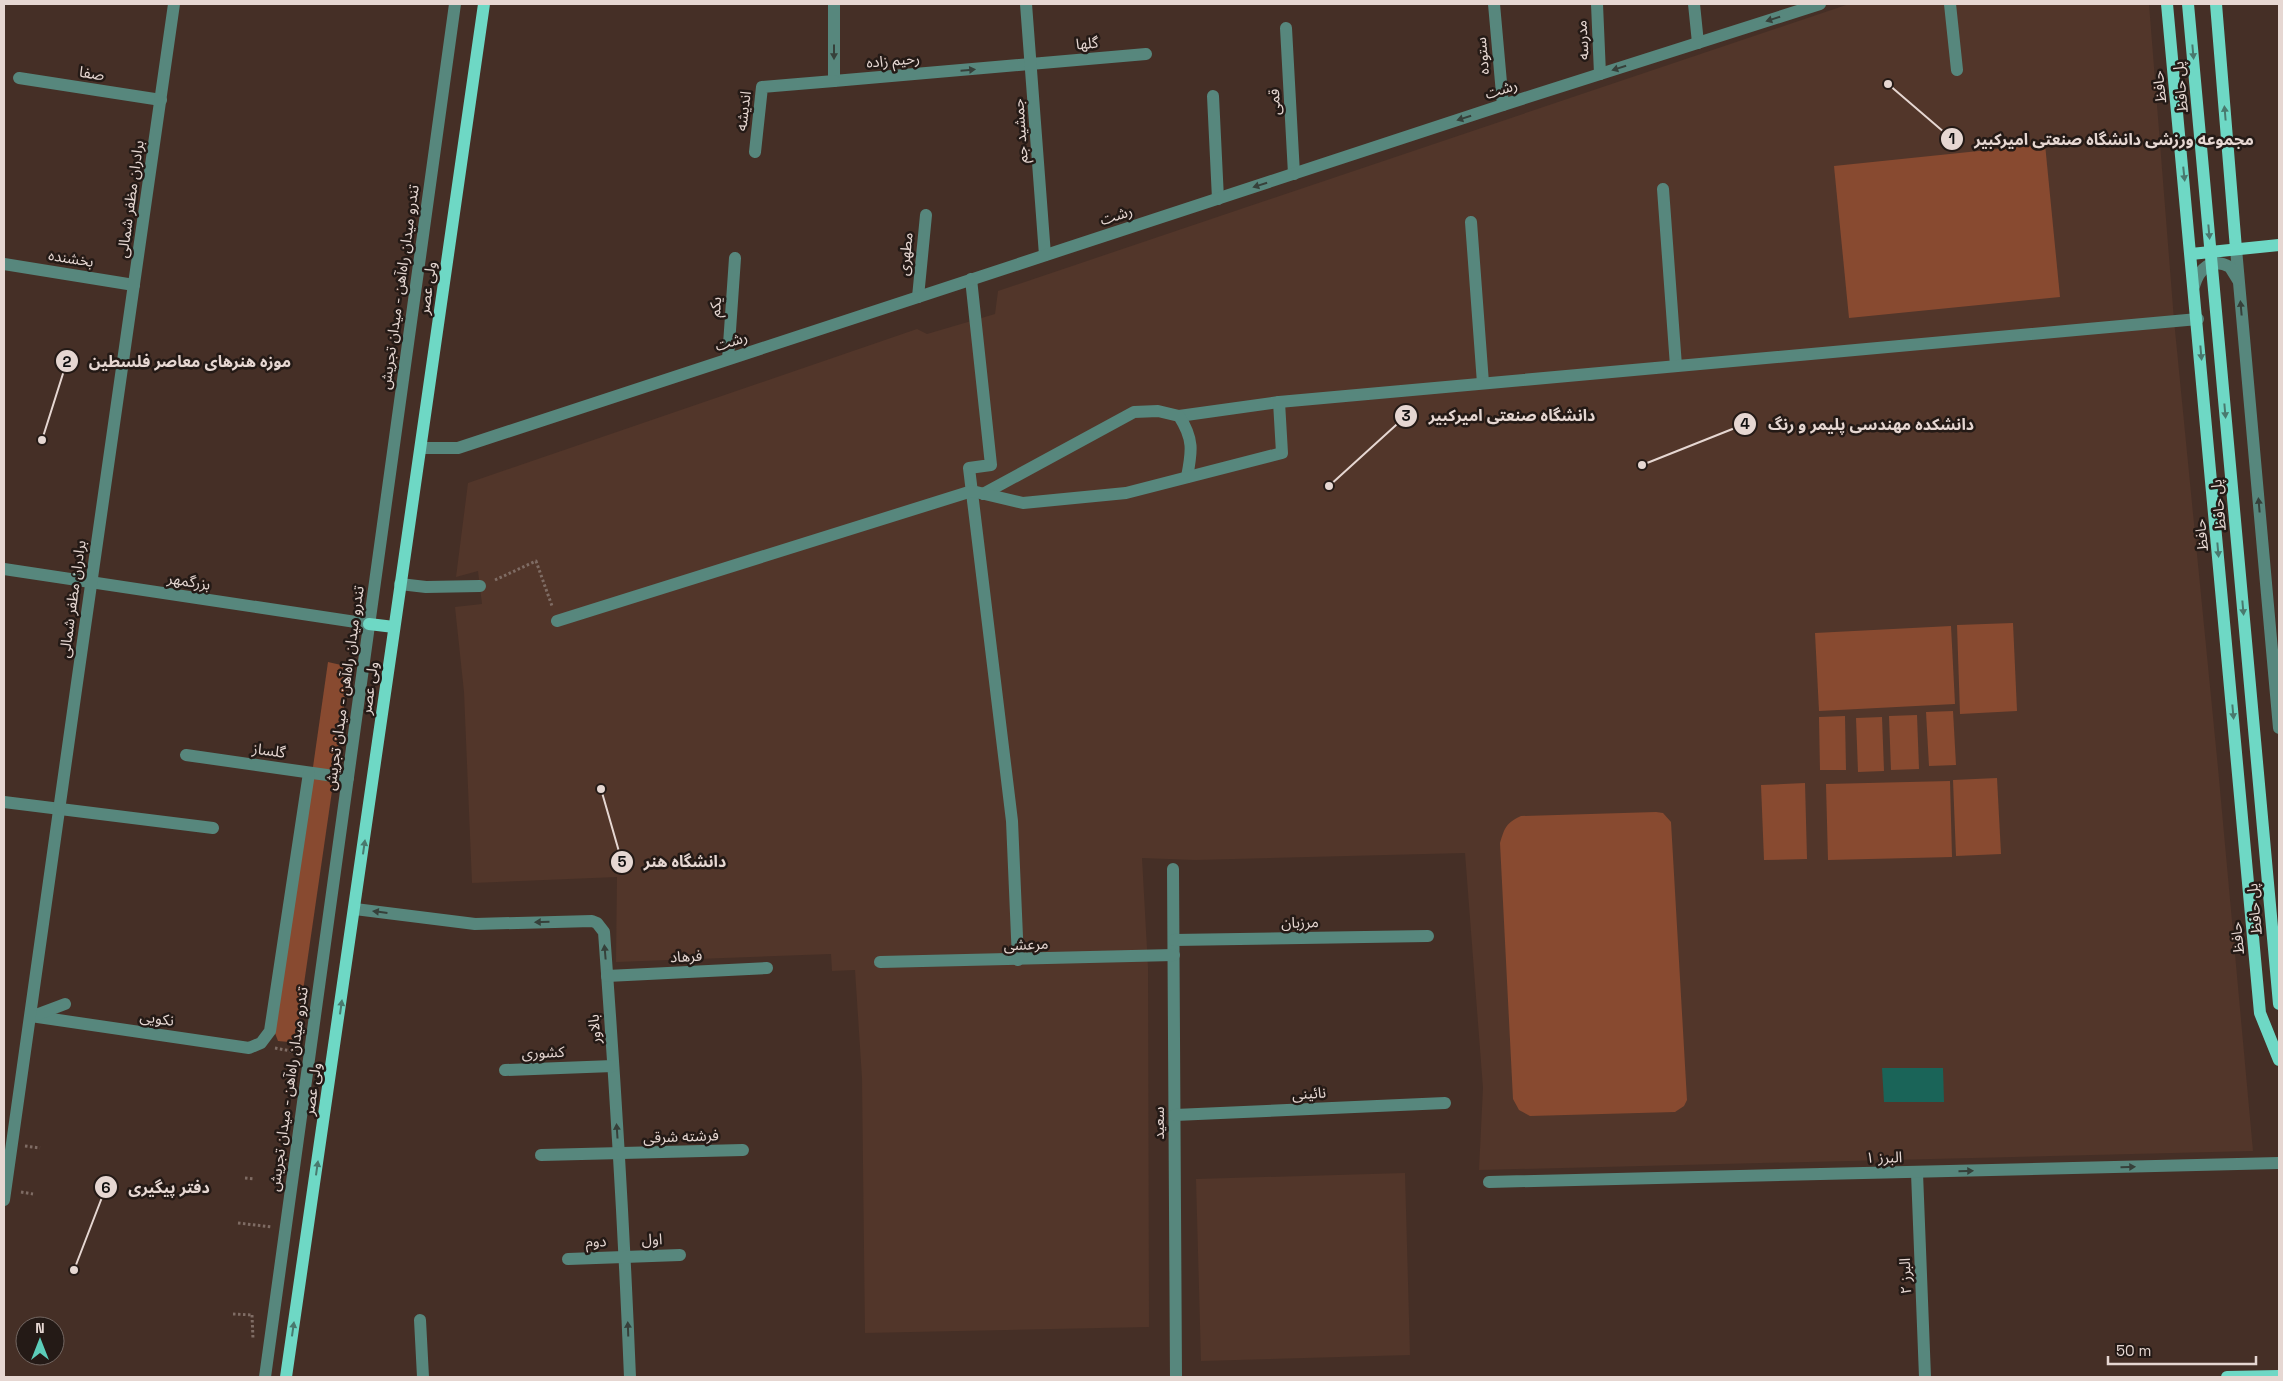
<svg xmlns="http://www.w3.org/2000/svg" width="2283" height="1381" viewBox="0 0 2283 1381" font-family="'Space Grotesk','Noto Sans Arabic',sans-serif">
  <rect width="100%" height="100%" fill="#452f26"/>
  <g fill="#52362a">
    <polygon points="1849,4 2149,4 2174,320 2218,768 2253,1151 1479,1170 1483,1088 1465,853 1196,860 1142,858 1148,967 1149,1327 865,1333 862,1078 855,970 832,971 831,954 616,962 617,877 472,883 464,692 455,607 482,604 478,571 456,577 468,483 917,329 927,334 995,314 998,291"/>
    <polygon points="1405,1173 1410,1355 1201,1361 1196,1179"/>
  </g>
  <g fill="#884a30">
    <polygon points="2045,144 2060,297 1849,318 1834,166"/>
    <polygon points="2013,623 2017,711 1960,714 1957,625"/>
    <polygon points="1951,626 1955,704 1819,711 1815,633"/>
    <polygon points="328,662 350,667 296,1039 289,1042 278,1041 275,1033"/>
    <polygon points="1953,711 1956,765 1929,766 1926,712"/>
    <polygon points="1917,715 1919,769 1891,770 1889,716"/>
    <polygon points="1845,716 1846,770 1820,770 1819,717"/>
    <polygon points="1882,717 1884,771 1858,772 1856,718"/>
    <polygon points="1997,778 2001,854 1956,856 1953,780"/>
    <polygon points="1950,781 1952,857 1828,860 1826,784"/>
    <polygon points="1805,783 1807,859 1764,860 1761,785"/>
    <path d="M1656,812L1663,813L1671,822L1687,1100L1684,1106L1675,1112L1530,1116L1519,1110L1513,1099L1500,843C1505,827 1506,823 1521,816Z"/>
  </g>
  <polygon fill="#1a6458" points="1882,1068 1943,1068 1944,1102 1884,1102"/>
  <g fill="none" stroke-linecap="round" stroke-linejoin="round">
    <g stroke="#7f6c64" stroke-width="3" stroke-dasharray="2.5 2.5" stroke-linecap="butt">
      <polyline points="495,580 536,561 552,606"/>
      <polyline points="275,1048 296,1052"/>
      <polyline points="25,1146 40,1148"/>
      <polyline points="245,1178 255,1179"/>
      <polyline points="21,1192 33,1194"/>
      <polyline points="238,1223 272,1227"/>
      <polyline points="233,1314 253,1315"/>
      <polyline points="252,1315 253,1339"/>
    </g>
    <g stroke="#57877d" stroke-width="12">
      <polyline points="834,4 834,81 1146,54"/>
      <polyline points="1026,4 1045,255"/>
      <polyline points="1494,4 1503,105"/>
      <polyline points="1597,4 1600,74"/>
      <polyline points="1694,4 1698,43"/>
      <polyline points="1950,4 1957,70"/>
      <polyline points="1286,28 1294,174"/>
      <polyline points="19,78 161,100"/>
      <polyline points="1213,96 1218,199"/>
      <polyline points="755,152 762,87 834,81"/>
      <polyline points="1663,189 1676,366"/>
      <polyline points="1471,222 1483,383"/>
      <polyline points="2236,249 2279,728"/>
      <polyline points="4,264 134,285"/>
      <polyline points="971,279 991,465 969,468 1012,821 1018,960"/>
      <path d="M2194,286C2199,269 2211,257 2230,267L2238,280"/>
      <polyline points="918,297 926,215"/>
      <polyline points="728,359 735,258"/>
      <polyline points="1179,416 1279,402"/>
      <polyline points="421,448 458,448 1503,105 1820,4"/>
      <path d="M983,494L1134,412L1158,411L1179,416C1194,439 1192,451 1187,477"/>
      <polyline points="4,569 369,624"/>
      <polyline points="400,584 426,587 480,586"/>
      <polyline points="557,621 972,491 1023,503 1126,493 1282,453 1279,402 2198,319"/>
      <polyline points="186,755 348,778"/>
      <polyline points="4,802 213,828"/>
      <polyline points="1173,869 1176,1377"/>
      <path d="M355,909L475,924L592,921L597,923L604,932C615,1080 624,1229 630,1377"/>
      <polyline points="1174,940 1428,936"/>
      <polyline points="880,962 1174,955"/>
      <polyline points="607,976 767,968"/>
      <polyline points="31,1016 249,1048 261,1043 270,1031 309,773"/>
      <polyline points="33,1016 65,1004"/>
      <polyline points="505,1070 613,1066"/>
      <polyline points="1175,1115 1445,1103"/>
      <polyline points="541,1155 743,1150"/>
      <polyline points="1917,1173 1925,1377"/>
      <polyline points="1489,1182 2279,1163"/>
      <path d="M4,1200C59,801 118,403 174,4"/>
      <polyline points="568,1259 680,1255"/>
      <polyline points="420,1320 423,1377"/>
      <polyline points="265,1377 455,4"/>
    </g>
    <g stroke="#6ed8c5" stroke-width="12">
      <polyline points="2167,4 2260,1013 2279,1060"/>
      <polyline points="2188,4 2279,1004"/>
      <polyline points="2216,4 2236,249"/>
      <polyline points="2191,254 2279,245"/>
      <polyline points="369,624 394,627"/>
      <path d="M286,1377C352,919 419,462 484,4"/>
      <polyline points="2227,1377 2279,1376"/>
    </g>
  </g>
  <defs><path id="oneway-solid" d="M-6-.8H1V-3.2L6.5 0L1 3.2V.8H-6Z" transform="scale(1.25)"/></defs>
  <g fill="#36403a">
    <use href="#oneway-solid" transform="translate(1773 19) rotate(162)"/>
    <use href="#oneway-solid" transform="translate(834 52) rotate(90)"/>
    <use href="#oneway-solid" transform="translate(1619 68) rotate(162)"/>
    <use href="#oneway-solid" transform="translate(968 70) rotate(-5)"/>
    <use href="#oneway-solid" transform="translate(1464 118) rotate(162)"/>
    <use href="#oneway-solid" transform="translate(1260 185) rotate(162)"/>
    <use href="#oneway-solid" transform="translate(2241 308) rotate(-95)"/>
    <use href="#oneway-solid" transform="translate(2259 505) rotate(-95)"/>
    <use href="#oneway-solid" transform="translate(380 912) rotate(-173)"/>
    <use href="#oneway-solid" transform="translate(542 922) rotate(179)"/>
    <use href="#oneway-solid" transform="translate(605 952) rotate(-95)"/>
    <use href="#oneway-solid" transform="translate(617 1131) rotate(-94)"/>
    <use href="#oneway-solid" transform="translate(2128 1167) rotate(-1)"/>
    <use href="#oneway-solid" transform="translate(1966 1171) rotate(-1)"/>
    <use href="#oneway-solid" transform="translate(628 1329) rotate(-92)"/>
  </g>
  <g fill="#49796e">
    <use href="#oneway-solid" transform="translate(2193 52) rotate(85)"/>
    <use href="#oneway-solid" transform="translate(2225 113) rotate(-95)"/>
    <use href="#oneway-solid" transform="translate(2184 174) rotate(84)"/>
    <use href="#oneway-solid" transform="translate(2209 232) rotate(85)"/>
    <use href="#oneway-solid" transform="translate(2201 353) rotate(85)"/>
    <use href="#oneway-solid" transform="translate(2225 411) rotate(85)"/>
    <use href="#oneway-solid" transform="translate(2218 550) rotate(85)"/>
    <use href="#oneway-solid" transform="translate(2243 608) rotate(85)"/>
    <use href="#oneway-solid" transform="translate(2233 712) rotate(85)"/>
    <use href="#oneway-solid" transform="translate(364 847) rotate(-82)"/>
    <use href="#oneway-solid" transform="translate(341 1007) rotate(-82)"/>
    <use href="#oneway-solid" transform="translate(317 1168) rotate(-82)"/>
    <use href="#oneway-solid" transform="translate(293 1329) rotate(-82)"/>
  </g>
  <g text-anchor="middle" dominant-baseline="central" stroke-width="5" stroke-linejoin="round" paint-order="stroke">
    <g font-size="15" fill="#e6d7d2" stroke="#241a16">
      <text transform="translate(1582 40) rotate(-93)">مدرسه</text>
      <text transform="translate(1087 43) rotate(-5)">گلها</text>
      <text transform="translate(1482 56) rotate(-95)">ستوده</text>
      <text transform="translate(893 60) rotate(-5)">رحیم زاده</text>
      <text transform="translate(92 73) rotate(9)">صفا</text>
      <text transform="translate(2159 87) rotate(-96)">حافظ</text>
      <text transform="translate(2180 87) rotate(-95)">پل حافظ</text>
      <text transform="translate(1501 89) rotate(-18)">رشت</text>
      <text transform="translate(1274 102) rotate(-93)">قمی</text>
      <text transform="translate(743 111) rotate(-83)">اندیشه</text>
      <text transform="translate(1020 131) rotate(-94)">جمشید جم</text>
      <text transform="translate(130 199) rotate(-82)">برادران مظفر شمالی</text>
      <text transform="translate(1116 215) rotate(-18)">رشت</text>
      <text transform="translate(905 254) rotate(-84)">مطهری</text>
      <text transform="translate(71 258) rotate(9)">بخشنده</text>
      <text transform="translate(399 287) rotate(-82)">تندرو میدان راه‌آهن - میدان تجریش</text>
      <text transform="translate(427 288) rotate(-82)">ولی عصر</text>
      <text transform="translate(715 307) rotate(-86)">یکم</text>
      <text transform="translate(731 341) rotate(-18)">رشت</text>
      <text transform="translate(2218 505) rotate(-95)">پل حافظ</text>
      <text transform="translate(2201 535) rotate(-95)">حافظ</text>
      <text transform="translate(189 581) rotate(9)">بزرگمهر</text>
      <text transform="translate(72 599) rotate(-82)">برادران مظفر شمالی</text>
      <text transform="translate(344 688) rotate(-82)">تندرو میدان راه‌آهن - میدان تجریش</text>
      <text transform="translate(369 688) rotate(-82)">ولی عصر</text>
      <text transform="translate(269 750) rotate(8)">گلساز</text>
      <text transform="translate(2254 909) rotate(-95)">پل حافظ</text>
      <text transform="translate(1300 922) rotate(-1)">مرزبان</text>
      <text transform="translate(2237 938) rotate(-95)">حافظ</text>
      <text transform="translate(1026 944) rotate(-2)">مرعشی</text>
      <text transform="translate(686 956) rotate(-3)">فرهاد</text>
      <text transform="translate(157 1018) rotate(8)">نکویی</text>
      <text transform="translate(594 1029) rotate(-94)">بالاور</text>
      <text transform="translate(543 1052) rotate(-2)">کشوری</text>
      <text transform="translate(288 1089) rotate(-82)">تندرو میدان راه‌آهن - میدان تجریش</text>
      <text transform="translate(312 1089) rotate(-82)">ولی عصر</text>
      <text transform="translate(1309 1093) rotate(-3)">نائینی</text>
      <text transform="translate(1158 1123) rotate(-90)">سعید</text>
      <text transform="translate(681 1136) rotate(-2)">فرشته شرقی</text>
      <text transform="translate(1884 1157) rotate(-1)">البرز ۱</text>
      <text transform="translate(652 1239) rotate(-2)">اول</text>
      <text transform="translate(596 1241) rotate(-2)">دوم</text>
      <text transform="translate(1905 1276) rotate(-92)">البرز ۲</text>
    </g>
  </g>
  <path fill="none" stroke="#e6d7d2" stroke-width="2" d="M1888 84L1952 139M42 440L67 361M1329 486L1406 416M1642 465L1745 424M601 789L622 862M74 1270L106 1187"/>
  <g fill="#e6d7d2" stroke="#241a16" stroke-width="2">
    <circle cx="1888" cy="84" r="5"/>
    <circle cx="42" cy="440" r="5"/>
    <circle cx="1329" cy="486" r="5"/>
    <circle cx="1642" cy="465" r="5"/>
    <circle cx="601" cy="789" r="5"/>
    <circle cx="74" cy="1270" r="5"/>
    <circle cx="1952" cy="139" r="12"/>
    <circle cx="67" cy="361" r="12"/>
    <circle cx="1406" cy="416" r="12"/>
    <circle cx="1745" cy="424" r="12"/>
    <circle cx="622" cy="862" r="12"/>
    <circle cx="106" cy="1187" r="12"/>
  </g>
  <g font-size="15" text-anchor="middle" font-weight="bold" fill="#111">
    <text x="1952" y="144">1</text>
    <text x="67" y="367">2</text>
    <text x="1406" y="421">3</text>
    <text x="1745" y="429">4</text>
    <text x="622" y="867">5</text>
    <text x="106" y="1193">6</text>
  </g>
  <g font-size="16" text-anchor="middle" font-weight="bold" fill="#e6d7d2" stroke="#241a16" stroke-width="5" stroke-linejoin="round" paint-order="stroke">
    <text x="2114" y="145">مجموعه ورزشی دانشگاه صنعتی امیرکبیر</text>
    <text x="190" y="367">موزه هنرهای معاصر فلسطین</text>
    <text x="1512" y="421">دانشگاه صنعتی امیرکبیر</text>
    <text x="1871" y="430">دانشکده مهندسی پلیمر و رنگ</text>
    <text x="685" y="867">دانشگاه هنر</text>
    <text x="169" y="1193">دفتر پیگیری</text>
  </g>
  <rect width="2283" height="1381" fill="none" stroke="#e6d7d2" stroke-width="10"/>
  <g transform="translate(40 1341)"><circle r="24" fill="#241a16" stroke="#726661"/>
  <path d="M0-4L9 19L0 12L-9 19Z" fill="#5cceba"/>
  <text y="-8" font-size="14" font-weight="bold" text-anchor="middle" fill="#e6d7d2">N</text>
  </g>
  <path d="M2108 1356v8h148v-8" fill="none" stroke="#e6d7d2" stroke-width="2.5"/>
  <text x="2116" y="1356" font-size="15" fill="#e6d7d2" stroke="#241a16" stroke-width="4" paint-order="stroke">50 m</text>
</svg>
